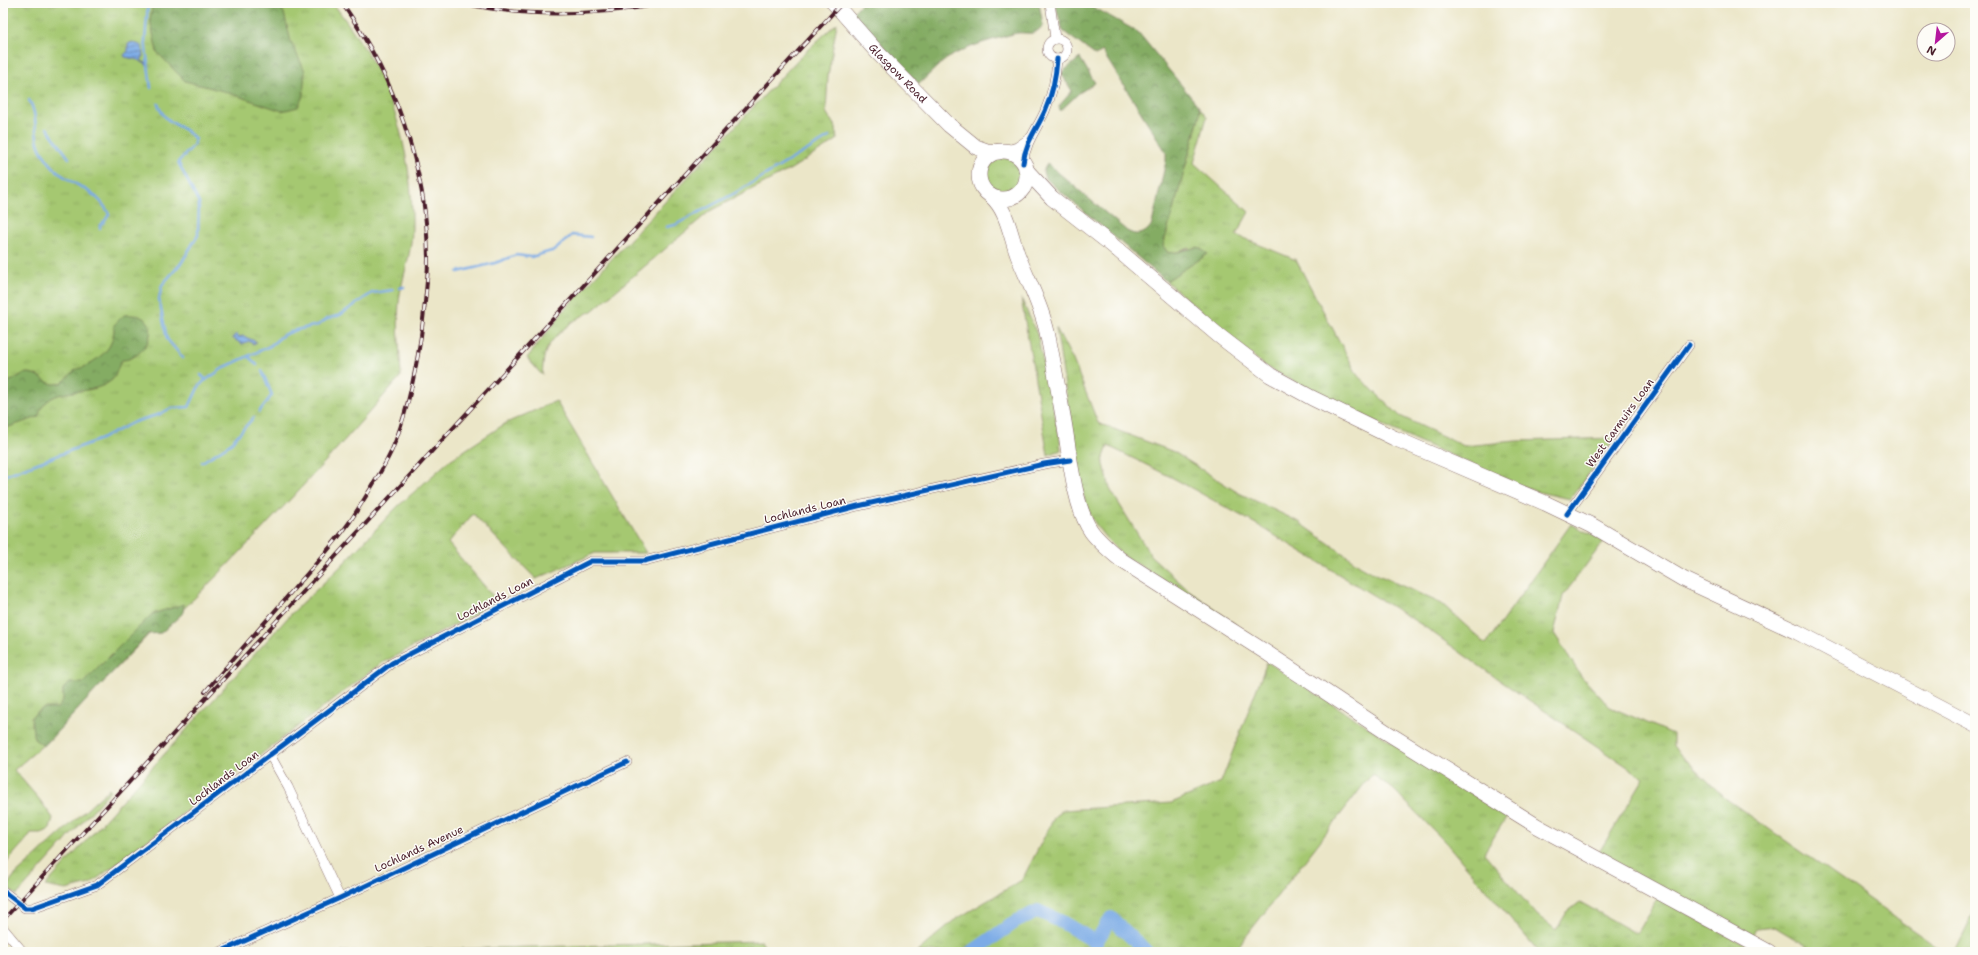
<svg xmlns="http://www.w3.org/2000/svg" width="1978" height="955" viewBox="0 0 1978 955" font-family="'Shantell Sans',sans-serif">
  <defs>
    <pattern id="grass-tufts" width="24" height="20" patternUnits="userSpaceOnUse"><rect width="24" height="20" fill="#a5c871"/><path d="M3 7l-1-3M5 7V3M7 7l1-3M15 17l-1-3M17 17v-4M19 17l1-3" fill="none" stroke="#90ab62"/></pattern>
    <pattern id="forest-crowns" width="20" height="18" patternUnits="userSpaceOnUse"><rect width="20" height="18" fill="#84ac63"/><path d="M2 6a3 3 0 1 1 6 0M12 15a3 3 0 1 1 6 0" fill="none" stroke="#6e8b52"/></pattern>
    <pattern id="water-rules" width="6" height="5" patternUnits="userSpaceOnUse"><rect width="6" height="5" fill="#7babe6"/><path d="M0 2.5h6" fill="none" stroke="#678bbb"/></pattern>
  </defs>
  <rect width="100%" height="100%" fill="#fdfcf7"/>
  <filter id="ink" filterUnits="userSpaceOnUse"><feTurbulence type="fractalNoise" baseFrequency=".025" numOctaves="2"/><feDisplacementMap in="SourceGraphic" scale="8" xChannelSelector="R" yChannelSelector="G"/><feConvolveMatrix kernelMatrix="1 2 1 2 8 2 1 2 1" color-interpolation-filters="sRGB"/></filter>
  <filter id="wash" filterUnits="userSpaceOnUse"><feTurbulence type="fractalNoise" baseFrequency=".012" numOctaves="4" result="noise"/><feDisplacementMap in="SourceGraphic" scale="16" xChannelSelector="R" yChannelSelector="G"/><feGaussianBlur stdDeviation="0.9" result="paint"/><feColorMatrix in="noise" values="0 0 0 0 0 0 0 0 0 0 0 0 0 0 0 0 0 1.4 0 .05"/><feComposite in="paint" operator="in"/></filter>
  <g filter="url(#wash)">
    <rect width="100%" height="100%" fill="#ebe6c8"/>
    <g fill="url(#grass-tufts)" stroke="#78744e">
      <path d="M3,3H333C353,30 378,66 389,97C405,138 413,184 412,228C412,251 404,272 400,294C396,320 400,349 401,376C325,464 245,550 161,631H152L43,745L14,770L39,799L53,818L50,829L42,833H31C23,846 10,855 3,869Z"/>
      <path d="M837,23L828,76L826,112L836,128L837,140L791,169L710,211L592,311C576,318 552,335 545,353C543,360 543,368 542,375L527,358L566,308L801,56Z"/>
      <polygon points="1200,108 1207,117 1194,163 1249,212 1236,235 1296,260 1358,376 1400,416 1464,446 1516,441 1616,438 1570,499 1534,491 1418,441 1340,405 1266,367 1166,281 1207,254 1189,248 1178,252 1168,253 1163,246 1199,118"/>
      <circle cx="1004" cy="176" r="18"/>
      <polygon points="1021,298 1037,334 1060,439 1061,450 1048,455"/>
      <path d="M1056,328L1073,360L1098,423L1174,452L1237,492L1299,522L1365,569L1442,604L1486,644L1571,524L1604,541L1563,596L1554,633L1581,676L1610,707L1673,734V747L1725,798L1944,952H1817L1775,927L1757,929L1753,935L1598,854L1644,778L1502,682L1422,625L1256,524L1175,479L1108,446L1103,460L1110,489L1151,556L1186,588L1251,636L1123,555C1097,531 1089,518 1080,483Z"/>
      <polygon points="556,401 646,553 595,553 536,579 473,514 448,543 498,602 380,664 90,884 66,890 45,886 291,614 340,567 396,508 450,460 506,423"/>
      <polygon points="1267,662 1507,816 1484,853 1537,915 1556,930 1567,912 1580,902 1637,934 1658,898 1759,952 1539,952 1447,844 1393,789 1372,774 1234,952 974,952 970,945 961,952 917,952 953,921 1022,880 1055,816 1063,810 1171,803 1221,782"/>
      <polygon points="109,789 111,790 17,895 9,889 9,883 13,877"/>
      <polygon points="1975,911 1975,952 1955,952"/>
      <polygon points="761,941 768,952 341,952"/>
    </g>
    <g fill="url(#forest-crowns)" stroke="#676647">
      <polygon points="153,3 278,3 284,13 291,42 305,71 303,96 298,107 282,111 223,91 185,81 157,52 150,19"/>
      <path d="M862,3H1039L1043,25C1033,39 1026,30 1013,34C989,41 958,48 939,65C932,71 926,78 919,84L852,13Z"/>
      <path d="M1055,3H1086L1138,32L1200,108L1199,118L1163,246L1168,253L1178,252L1198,247L1208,254L1166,281L1045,178L1043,172L1047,163L1127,231C1138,237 1146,234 1152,224L1166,161V152L1102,51L1096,56L1063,31Z"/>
      <polygon points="1080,58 1095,83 1079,93 1060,111 1059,106 1072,91 1061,73"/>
      <path d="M124,315C171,312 146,361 122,360C118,366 116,376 112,380C88,400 48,381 38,417L3,429V382C14,383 19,373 28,373C39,373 46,385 56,384C66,383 67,377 73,372C75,369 81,368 84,367C103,356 115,347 114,325Z"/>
      <polygon points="184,604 183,613 161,633 148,634 44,746 34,739 31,717 43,708 58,708 63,700 63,689 70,683 83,683 152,614"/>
    </g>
    <g fill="url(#water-rules)" stroke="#626588">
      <polygon points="132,42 142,46 143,57 141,61 148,64 149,66 138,60 125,57 124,55 128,51 128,44"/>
      <polygon points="236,334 238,337 243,336 257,342 253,344 249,341 242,344 232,338"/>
    </g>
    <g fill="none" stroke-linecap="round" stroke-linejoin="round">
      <g stroke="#7babe6" stroke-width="2.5">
        <polyline points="148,3 145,41 151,88"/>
        <path d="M29,100C40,117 31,138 44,155C50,164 59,174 68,179C86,191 98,193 109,214L105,221L100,225V228"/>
        <path d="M158,104C166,127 181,122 195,139L193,146L178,162L199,203L198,235L182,262L162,285L159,299L167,339L183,358"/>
        <polyline points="47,128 69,158"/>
        <polyline points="666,227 675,225 735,193 829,137"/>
        <polyline points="458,272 495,263 516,255 531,257 555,250 572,235 591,237"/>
        <polyline points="399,288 404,287"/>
        <polyline points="248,356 257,365"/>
        <polyline points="201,375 206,380"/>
        <polyline points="259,412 272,395 262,371"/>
        <polyline points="202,462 229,445 254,417"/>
        <polyline points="3,476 101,439 134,422 160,414 171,408 189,407 198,388 203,382 225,367 270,346 283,335 296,330 318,325 327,319 340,315 372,293 393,290"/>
      </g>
      <polyline stroke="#7babe6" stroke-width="14" points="972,952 1015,922 1038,911 1060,921 1096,942 1111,918 1147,952"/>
    </g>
  </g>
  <g filter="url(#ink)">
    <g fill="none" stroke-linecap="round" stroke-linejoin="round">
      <g stroke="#826562" stroke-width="10">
        <g id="street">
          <polyline points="1050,3 1055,38"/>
          <circle cx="1057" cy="49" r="10"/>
          <polyline points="1002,152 1017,147 1030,138"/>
          <path d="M1023,163C1026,141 1036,131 1045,111C1052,95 1056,77 1057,59"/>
          <polyline points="1567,514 1689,345"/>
          <polyline points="270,755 288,787 340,898"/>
          <polyline points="3,891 25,908 32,908 97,885 392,663 591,561 644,561 858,506 1044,464 1070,460"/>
          <polyline points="3,928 23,952"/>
          <polyline points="220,952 340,898 627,762"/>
        </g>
      </g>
      <g stroke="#826562" stroke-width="16">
        <g id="primary">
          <path id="s1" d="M834,3L878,53L949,125L976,147L987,151L999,152"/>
          <circle cx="1003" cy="175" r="24"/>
          <polyline points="1026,170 1052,198 1112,245 1218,335 1270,375 1312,398 1394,438 1545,503 1593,526 1683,579 1797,632 1975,725"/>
          <path d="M991,196C1008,211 1010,235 1018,256C1028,281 1041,305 1047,332C1053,360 1058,388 1063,416C1069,447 1073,505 1091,531C1099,542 1110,551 1121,560L1267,653L1386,732L1537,826L1769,952"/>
        </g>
      </g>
      <use href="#street" stroke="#fff" stroke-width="9"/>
      <use href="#primary" stroke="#fff" stroke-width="15"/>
      <g stroke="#4a1f2b" stroke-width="4">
        <g id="rail">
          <path d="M463,3C530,19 600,15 667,3"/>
          <path d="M205,692C236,655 268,619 299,583C317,563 336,542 351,520C365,498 380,475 391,452C407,415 415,376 421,336C424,310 428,284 428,258C427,167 394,77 342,3"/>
          <polyline points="3,920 842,3"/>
        </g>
      </g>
      <use href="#rail" stroke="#fdfcf7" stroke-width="2.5" stroke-dasharray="8" stroke-linecap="butt"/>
      <g stroke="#fdfcf7" stroke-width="8">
        <g id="cycleway">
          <path d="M1023,163C1026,141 1036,131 1045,111C1052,95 1056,77 1057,59"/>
          <polyline points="1567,514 1689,345"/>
          <polyline points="3,891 25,908 32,908 97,885 392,663 591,561 644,561 858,506 1044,464 1070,460"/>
          <polyline points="220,952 340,898 627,762"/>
        </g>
      </g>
      <use href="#cycleway" stroke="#0057b8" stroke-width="5"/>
    </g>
  </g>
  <g text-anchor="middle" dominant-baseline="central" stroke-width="3" stroke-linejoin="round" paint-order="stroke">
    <g font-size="11" fill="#4a1f2b" stroke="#fdfcf7">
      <text stroke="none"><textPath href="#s1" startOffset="95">Glasgow Road</textPath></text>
      <text transform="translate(1620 423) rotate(-54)">West Carmuirs Loan</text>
      <text transform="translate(805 510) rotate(-14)">Lochlands Loan</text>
      <text transform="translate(495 599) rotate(-27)">Lochlands Loan</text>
      <text transform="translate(224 778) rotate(-37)">Lochlands Loan</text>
      <text transform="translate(419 849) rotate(-25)">Lochlands Avenue</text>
    </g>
  </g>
  <rect width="1978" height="955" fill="none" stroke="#fdfcf7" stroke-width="16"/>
  <g transform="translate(1936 42) rotate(208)"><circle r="19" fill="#fdfcf7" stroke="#b5a4a5"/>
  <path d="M0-3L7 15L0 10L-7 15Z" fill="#b5179e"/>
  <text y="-6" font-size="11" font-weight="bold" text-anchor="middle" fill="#4a1f2b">N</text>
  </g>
</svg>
